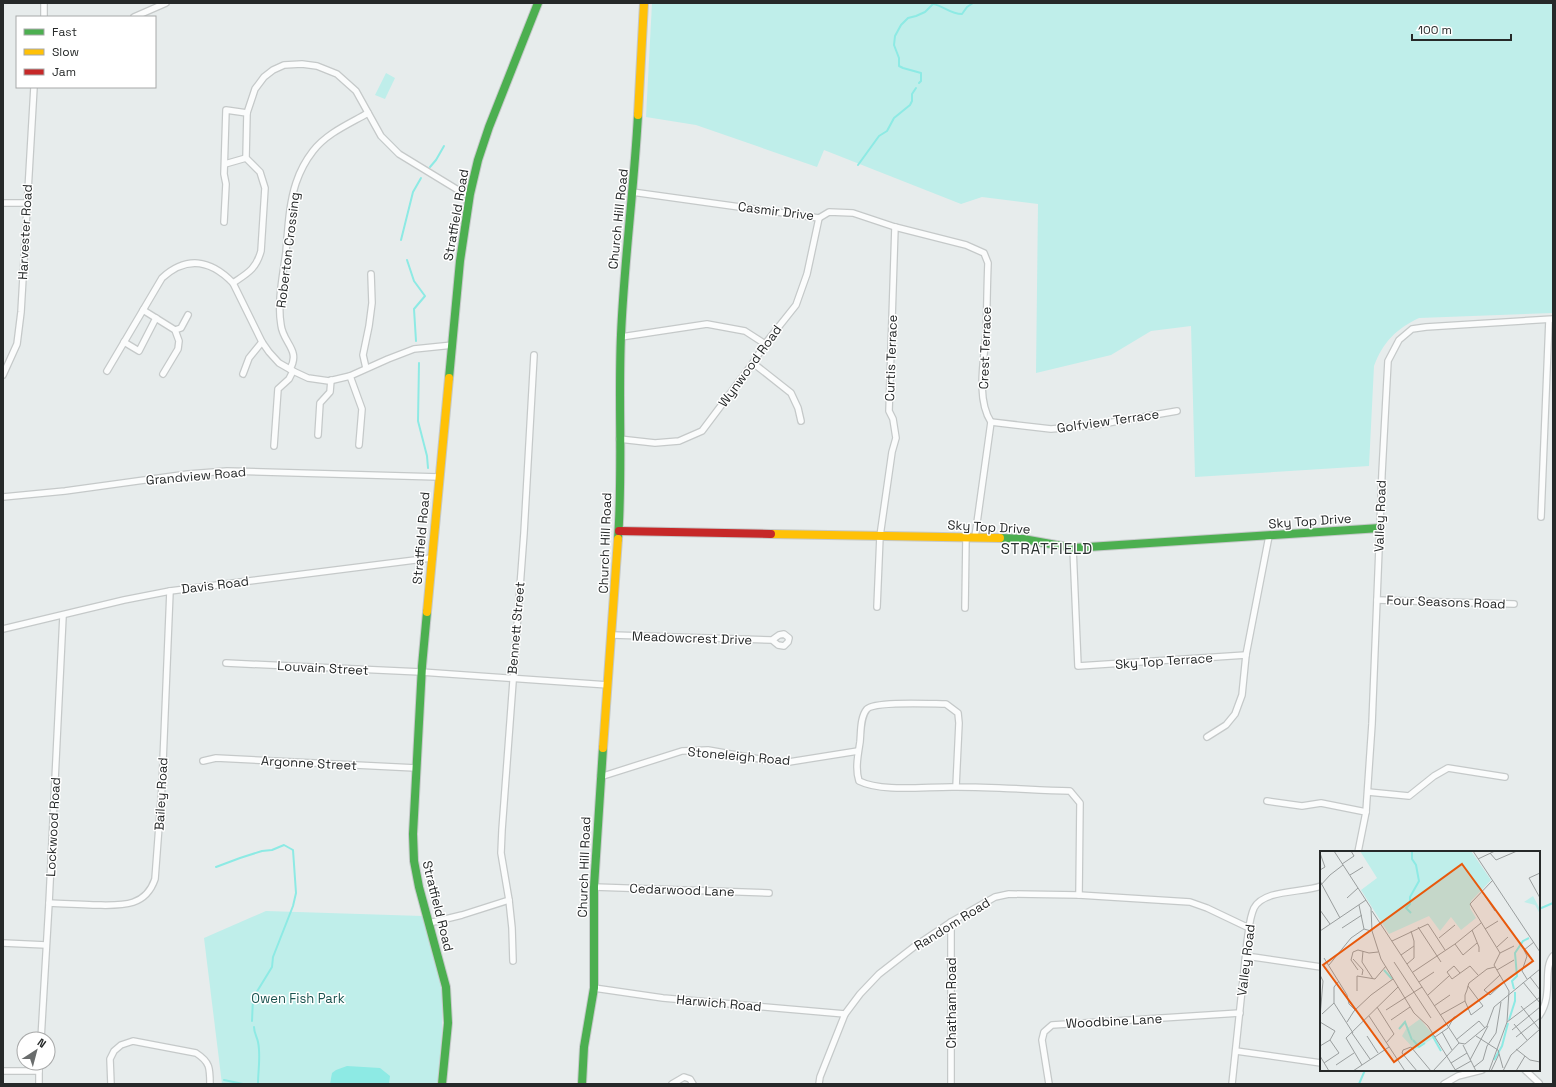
<svg xmlns="http://www.w3.org/2000/svg" width="1556" height="1087" viewBox="0 0 1556 1087" font-family="'Space Grotesk',sans-serif">
  <rect width="100%" height="100%" fill="#e7ecec"/>
  <g fill="#bfeeea">
    <path d="M652,3H1553V313L1419,318C1396,329 1383,342 1374,366L1369,466L1195,477L1191,326L1151,331L1111,355L1036,373L1038,204L982,197L961,204L824,150L817,167L696,125L646,117Z"/>
    <polygon points="386,73 395,78 385,99 375,95"/>
    <polygon points="266,911 422,916 431,943 443,991 442,1032 438,1084 222,1084 204,938"/>
  </g>
  <polygon fill="#8deae4" points="347,1066 380,1068 390,1076 389,1084 330,1084 332,1073 336,1070"/>
  <g fill="none" stroke-linecap="round" stroke-linejoin="round">
    <g stroke="#8deae4" stroke-width="2">
      <path d="M919,83L921,81V73L903,68L899,66V58L894,45L895,36L901,25L908,18L916,16L925,12L933,4C944,6 950,14 962,14L967,7L973,3"/>
      <polyline points="858,165 879,136 887,131 894,118 910,105 912,101 912,94 916,88"/>
      <polyline points="430,167 436,160 444,146"/>
      <polyline points="401,240 413,192 421,178"/>
      <polyline points="407,260 414,281 425,296 414,309 416,341"/>
      <polyline points="419,363 418,421 427,456 428,468"/>
      <polyline points="216,867 240,858 262,851 272,850 284,845 293,850 296,893 293,906 273,957 272,967 253,998 252,1021"/>
      <polyline points="1539,909 1553,903"/>
      <path d="M254,1027C254,1033 257,1037 258,1042C261,1056 258,1070 258,1084"/>
      <polyline points="224,1080 243,1084"/>
      <polyline points="1359,1084 1365,1070"/>
    </g>
    <g stroke="#c5c9c9" stroke-width="8">
      <g id="street">
        <polyline points="44,17 44,3"/>
        <polyline points="134,17 166,3"/>
        <polyline points="225,164 246,158"/>
        <path d="M632,192L819,218L829,212L853,213L895,227L966,245L984,253L988,263C987,287 987,310 986,334C984,360 976,399 991,422L975,537"/>
        <polyline points="3,203 26,203"/>
        <polyline points="224,222 226,184 224,174 226,110 247,113"/>
        <path d="M233,283C248,273 256,269 261,251L265,188L260,172L246,158L247,113L255,89L264,77L273,70L284,65L302,64L317,66L337,74L356,91L381,136L399,154L458,190L470,194"/>
        <polyline points="143,310 175,330 179,341 178,349 163,374"/>
        <polyline points="175,330 181,328 188,315"/>
        <polyline points="621,337 707,324 745,331 765,344"/>
        <polyline points="124,342 139,351 156,318"/>
        <polyline points="753,363 791,393 798,408 801,421"/>
        <polyline points="366,368 363,355 369,326 372,303 371,274"/>
        <path d="M290,369C301,350 283,343 281,325C277,302 283,275 286,252C288,229 289,204 296,183C300,171 306,160 313,151C327,133 349,124 368,113"/>
        <path d="M107,371L162,278C186,256 210,259 233,283L262,342L269,352L279,363L293,371L308,378L329,381L350,376L388,359L414,349L453,345"/>
        <polyline points="243,374 249,358 262,342"/>
        <polyline points="3,375 17,344 21,312 34,87"/>
        <polyline points="350,376 362,409 359,445"/>
        <polyline points="991,422 1051,429 1096,425 1177,411"/>
        <polyline points="318,435 320,403 330,392 331,380"/>
        <polyline points="619,439 655,443 679,441 702,431 753,363 765,344 796,305 807,274 819,218"/>
        <polyline points="274,446 278,389 289,379 293,371"/>
        <polyline points="3,497 65,491 188,474 227,471 439,477"/>
        <polyline points="1541,517 1549,320"/>
        <polyline points="1073,548 1078,666 1246,655"/>
        <polyline points="1377,600 1514,604"/>
        <polyline points="877,607 880,536 892,452 896,438 893,419 889,411 895,227"/>
        <polyline points="965,608 966,537"/>
        <polyline points="3,629 124,600 170,591 431,558"/>
        <polyline points="612,635 772,640 779,635 784,634 789,638 788,642 784,646 778,645 772,640"/>
        <polyline points="226,663 421,672 608,685"/>
        <polyline points="1207,737 1226,725 1235,714 1242,695 1246,655 1269,536"/>
        <polyline points="203,761 216,758 416,768"/>
        <polyline points="600,777 682,751 708,750 765,760 789,762 858,751"/>
        <path d="M956,787L959,723L958,713L946,704C932,704 875,701 867,709C860,717 861,732 860,742C858,755 855,769 859,781C883,793 929,786 957,787C995,787 1033,790 1070,791L1080,803L1079,895"/>
        <polyline points="1368,792 1409,796 1434,776 1448,768 1505,777"/>
        <polyline points="1267,801 1302,806 1321,803 1366,812"/>
        <polyline points="1358,852 1366,812 1372,724 1382,473 1388,361 1399,340 1412,329 1426,327 1553,319"/>
        <polyline points="594,887 769,893"/>
        <path d="M49,903C64,904 78,904 93,905C118,905 145,909 155,879L162,786L170,591"/>
        <polyline points="951,922 951,1084"/>
        <polyline points="429,923 462,915 509,900"/>
        <polyline points="3,943 46,945"/>
        <polyline points="1246,956 1321,967"/>
        <polyline points="513,961 512,928 509,900 501,853 502,830 524,533 534,355"/>
        <polyline points="594,988 663,998 845,1014"/>
        <path d="M1539,1016C1554,995 1542,970 1553,956"/>
        <polyline points="41,1039 49,903 63,616"/>
        <polyline points="1236,1051 1321,1063"/>
        <polyline points="1525,1070 1539,1083"/>
        <polyline points="3,1071 39,1071"/>
        <polyline points="39,1084 39,1063"/>
        <path d="M111,1084L110,1059L114,1051L121,1045L133,1041L196,1053C210,1062 210,1068 210,1084"/>
        <polyline points="672,1084 684,1077 690,1079 693,1084"/>
        <polyline points="819,1084 820,1077 845,1014 860,994 879,974 915,946 951,922 995,897 1009,894 1079,895 1190,902 1207,908 1249,928"/>
        <polyline points="1049,1084 1042,1040 1044,1032 1052,1025 1240,1013"/>
        <path d="M1232,1084L1247,942C1249,931 1249,919 1254,908C1264,889 1303,893 1321,886"/>
        <polyline points="1444,1084 1458,1076 1482,1070"/>
      </g>
    </g>
    <g stroke="#c5c9c9" stroke-width="10">
      <g id="fast">
        <polyline points="449,378 460,261 470,194 478,160 489,127 538,3"/>
        <polyline points="1000,538 1023,539 1073,548 1380,528"/>
        <path d="M618,539C623,471 618,403 621,335C624,262 634,189 638,115"/>
        <polyline points="427,612 422,666 413,834 414,861 419,887 446,987 448,1023 442,1084"/>
        <polyline points="582,1084 584,1047 594,988 594,887 603,748"/>
      </g>
    </g>
    <g stroke="#c5c9c9" stroke-width="10">
      <g id="slow">
        <polyline points="638,115 644,3"/>
        <polyline points="771,534 1000,538"/>
        <polyline points="427,612 449,378"/>
        <polyline points="603,748 618,539"/>
      </g>
    </g>
    <g stroke="#c5c9c9" stroke-width="10">
      <polyline id="jam" points="619,531 771,534"/>
    </g>
    <use href="#street" stroke="#fbfcfc" stroke-width="5.5"/>
    <use href="#fast" stroke="#4caf50" stroke-width="8"/>
    <use href="#slow" stroke="#ffc107" stroke-width="8"/>
    <use href="#jam" stroke="#c62828" stroke-width="8"/>
  </g>
  <g text-anchor="middle" dominant-baseline="central" stroke-width="3" stroke-linejoin="round" paint-order="stroke">
    <g font-size="13" fill="#262929" stroke="#fff">
      <text transform="translate(776 211) rotate(7)">Casmir Drive</text>
      <text transform="translate(456 215) rotate(-80)">Stratfield Road</text>
      <text transform="translate(618 219) rotate(-84)">Church Hill Road</text>
      <text transform="translate(25 232) rotate(-87)">Harvester Road</text>
      <text transform="translate(288 250) rotate(-83)">Roberton Crossing</text>
      <text transform="translate(985 348) rotate(-88)">Crest Terrace</text>
      <text transform="translate(891 358) rotate(-88)">Curtis Terrace</text>
      <text transform="translate(750 366) rotate(-54)">Wynwood Road</text>
      <text transform="translate(1108 421) rotate(-8)">Golfview Terrace</text>
      <text transform="translate(196 476) rotate(-5)">Grandview Road</text>
      <text transform="translate(1380 516) rotate(-88)">Valley Road</text>
      <text transform="translate(1310 521) rotate(-4)">Sky Top Drive</text>
      <text transform="translate(989 527) rotate(3)">Sky Top Drive</text>
      <text transform="translate(421 538) rotate(-85)">Stratfield Road</text>
      <text transform="translate(605 543) rotate(-88)">Church Hill Road</text>
      <text transform="translate(215 585) rotate(-7)">Davis Road</text>
      <text transform="translate(1446 602) rotate(2)">Four Seasons Road</text>
      <text transform="translate(516 628) rotate(-85)">Bennett Street</text>
      <text transform="translate(692 638) rotate(2)">Meadowcrest Drive</text>
      <text transform="translate(1164 661) rotate(-4)">Sky Top Terrace</text>
      <text transform="translate(323 668) rotate(3)">Louvain Street</text>
      <text transform="translate(739 756) rotate(5)">Stoneleigh Road</text>
      <text transform="translate(309 763) rotate(3)">Argonne Street</text>
      <text transform="translate(161 794) rotate(-87)">Bailey Road</text>
      <text transform="translate(53 827) rotate(-87)">Lockwood Road</text>
      <text transform="translate(584 867) rotate(-88)">Church Hill Road</text>
      <text transform="translate(682 890) rotate(2)">Cedarwood Lane</text>
      <text transform="translate(438 906) rotate(76)">Stratfield Road</text>
      <text transform="translate(952 924) rotate(-32)">Random Road</text>
      <text transform="translate(1246 960) rotate(-83)">Valley Road</text>
      <text transform="translate(719 1003) rotate(5)">Harwich Road</text>
      <text transform="translate(951 1003) rotate(-90)">Chatham Road</text>
      <text transform="translate(1114 1021) rotate(-3)">Woodbine Lane</text>
    </g>
    <g font-size="13" fill="#1a534f" stroke="#fff">
      <text x="298" y="998">Owen Fish Park</text>
    </g>
    <g font-size="15" letter-spacing="1" fill="#2b3231" stroke="#fff">
      <text x="1047" y="548">STRATFIELD</text>
    </g>
  </g>
  <g transform="translate(1320 851)">
    <rect width="220" height="220" fill="#e7ecec"/>
    <path d="M40,0H151L171,29L151,50L150,57L156,67L141,79L131,66L120,80L109,65L69,83L41,39L57,27ZM213,45L220,58V63L215,54L204,51ZM100,168L115,186L95,199L82,185L86,178Z" fill="#bfeeea"/>
    <path fill="none" stroke="#8deae4" stroke-width="2" d="M91,62L86,57L90,53V46L99,30L96,14L92,8V0M64,119L72,128M194,138L192,130L197,125L195,102L203,90L209,87M189,169L195,150V141M79,178L85,171L92,189M112,184L121,200M93,189L99,196L105,192M174,209L182,195L188,172"/>
    <path fill="none" stroke="#9a9e9e" stroke-width="1" d="M14,0L51,57L52,80L61,108L94,162L108,175L136,220M153,0L220,101M0,2L5,16L0,19M170,2L176,9L197,0M158,8L175,0M22,13L34,5L31,0M220,22L209,27L220,47M30,24L43,16M0,30L20,67M0,35L10,24L23,14M163,42L175,60M27,47L38,37M39,54L44,78M0,59L10,73M52,60L139,192M98,76L121,111M22,77L42,64M165,78L178,70M152,79L159,96V101M0,80L46,49M119,87L135,74M72,90L108,73L125,99M135,93L143,104L157,92M177,96L188,86M43,100L42,111L53,128M180,102L194,95M81,104L94,95M4,107L27,144L29,153L35,159M33,108L43,119L42,124M74,111L111,167M87,113L94,107V90L91,80M9,114L31,87L44,78L51,80M38,119L31,109L33,101L38,99L49,102L58,101M177,119L194,109M93,121L135,93L161,72M140,122L134,115L127,121L132,128L150,115L158,124M0,124L3,130L0,166M180,124L164,139L170,144L184,131M210,126L220,139M207,128L202,120L207,105L204,99L214,91M19,130L14,136V152L33,182M99,131L114,121M203,131L220,152M148,135L163,155L151,164L145,150V144L147,139L148,135L149,132L167,118L175,116M37,140V125L55,128L66,115M108,144L129,125M114,155L130,144M201,155L220,179M57,156L74,183L66,192M66,159L102,136M2,163L14,152M120,164L145,150M49,165L85,220M71,169L90,156M0,171L15,180L10,189L0,195M27,171L34,160L51,144L73,128M187,171L220,146M194,173L207,189M192,179L220,156M122,181L132,199M32,182L50,208M47,185L58,202M156,185L178,199M115,186L128,177L134,166H136L134,167M196,186L220,167M136,189L159,170L165,177M143,194L156,220M196,198L210,209L220,211M178,199L183,217M0,205L9,220M150,209L168,175M4,212L19,202L10,189M131,212L147,202M16,214L34,202M42,214L26,187L78,136M154,216L163,209L167,195L176,182L181,151M135,219L151,210M33,220L69,196M97,220L82,202L83,199L91,196L111,220M113,220L139,192L145,193L167,175L174,156L220,118M169,220L187,171L189,140L174,114L180,102L150,53L173,29M171,220L179,203M183,220L191,204L220,178M196,220L205,205"/>
    <path fill="#e8590c" fill-opacity="0.15" stroke="#e8590c" stroke-width="2" d="M142,13L213,110L74,211L3,114Z"/>
    <rect width="220" height="220" fill="none" stroke="#262929" stroke-width="2"/>
  </g>
  <rect width="1556" height="1087" fill="none" stroke="#262929" stroke-width="8"/>
  <rect x="16" y="16" width="140" height="72" fill="#ffffff" stroke="#a8a9a9"/>
  <rect x="24" y="29" width="20" height="6" fill="#4caf50" stroke="#a8a9a9"/>
  <text x="52" y="36" font-size="12" fill="#262929">Fast</text>
  <rect x="24" y="49" width="20" height="6" fill="#ffc107" stroke="#a8a9a9"/>
  <text x="52" y="56" font-size="12" fill="#262929">Slow</text>
  <rect x="24" y="69" width="20" height="6" fill="#c62828" stroke="#a8a9a9"/>
  <text x="52" y="76" font-size="12" fill="#262929">Jam</text>
  <g transform="translate(36 1051) rotate(36)"><circle r="19" fill="#ffffff" stroke="#a8a9a9"/>
  <path d="M0-3L7 15L0 10L-7 15Z" fill="#6a6d6d"/>
  <text y="-6" font-size="11" font-weight="bold" text-anchor="middle" fill="#262929">N</text>
  </g>
  <path d="M1412 34v6h99v-6" fill="none" stroke="#262929" stroke-width="2"/>
  <text x="1418" y="34" font-size="12" fill="#262929" stroke="#ffffff" stroke-width="3" paint-order="stroke">100 m</text>
</svg>
